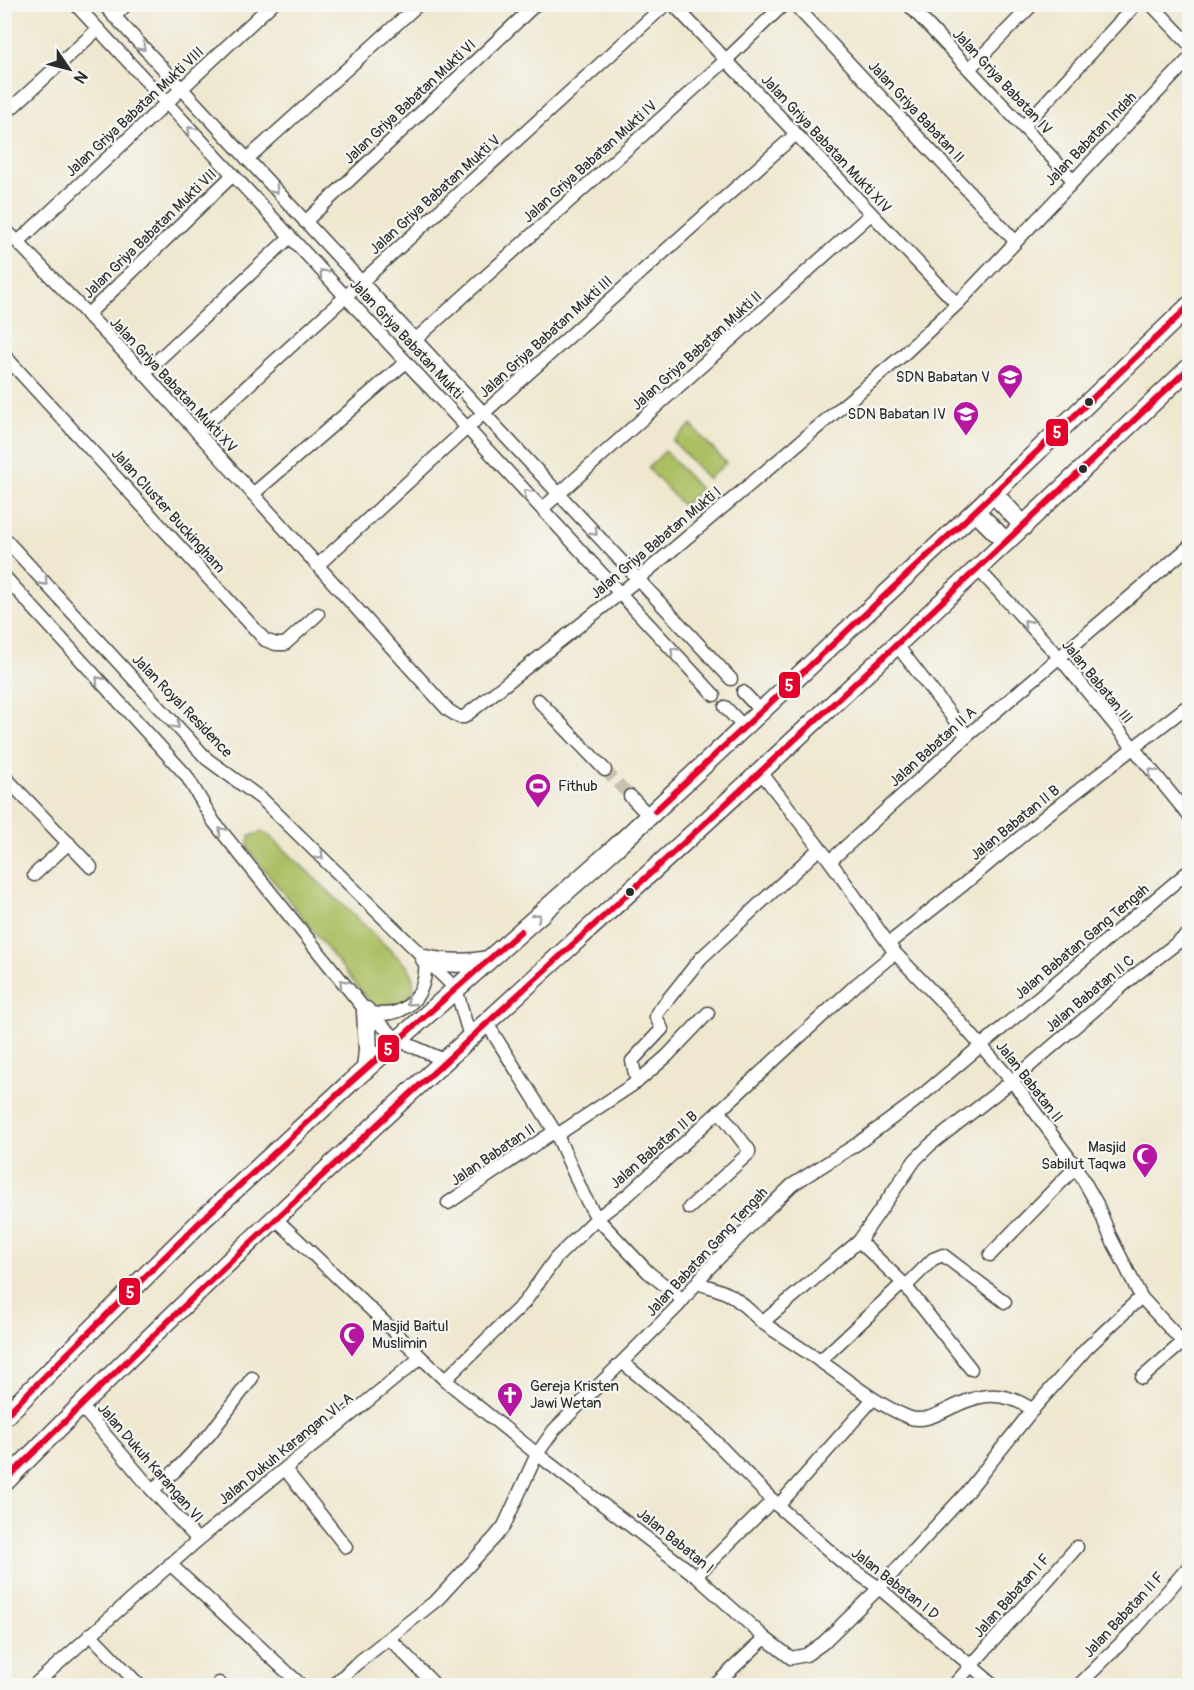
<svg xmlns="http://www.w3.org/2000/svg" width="1194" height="1690" viewBox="0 0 1194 1690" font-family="Pangolin,sans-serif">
  <rect width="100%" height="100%" fill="#f6f6f2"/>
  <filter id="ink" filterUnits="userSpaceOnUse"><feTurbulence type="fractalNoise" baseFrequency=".0167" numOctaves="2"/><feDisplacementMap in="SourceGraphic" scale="12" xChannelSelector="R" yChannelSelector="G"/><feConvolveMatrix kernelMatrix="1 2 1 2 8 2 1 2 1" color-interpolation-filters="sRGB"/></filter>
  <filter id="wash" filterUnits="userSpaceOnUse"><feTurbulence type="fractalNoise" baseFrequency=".008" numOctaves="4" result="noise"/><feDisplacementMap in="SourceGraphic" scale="24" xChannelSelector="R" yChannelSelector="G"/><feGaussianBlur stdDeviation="1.35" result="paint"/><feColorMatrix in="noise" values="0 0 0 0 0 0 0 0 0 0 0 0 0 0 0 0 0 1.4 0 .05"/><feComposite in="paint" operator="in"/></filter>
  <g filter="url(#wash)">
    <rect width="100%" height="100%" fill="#efe7cf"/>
    <g fill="#abbf63" stroke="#6b7547" stroke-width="1.5">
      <polygon points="691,425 726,463 708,479 673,441"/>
      <polygon points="665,451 700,489 683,506 648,468"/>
      <polygon points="262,832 269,835 408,967 412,974 414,990 400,1008 379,1009 372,1005 248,849 248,841 250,836"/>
    </g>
  </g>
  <g filter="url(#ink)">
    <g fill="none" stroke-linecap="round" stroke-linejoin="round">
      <polyline stroke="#c8c1ae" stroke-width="12" stroke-dasharray="12 6" stroke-linecap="butt" points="605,770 630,796"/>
      <g stroke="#484744" stroke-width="15">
        <g id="minor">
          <polyline points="75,4 714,695"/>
          <polyline points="103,4 731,679"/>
          <polyline points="673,4 957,304"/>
          <polyline points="794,4 1015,241"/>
          <polyline points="908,4 1073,180"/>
          <polyline points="1151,4 1190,45"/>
          <polyline points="114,17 127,4"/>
          <polyline points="970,68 1033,4"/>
          <polyline points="4,115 98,29"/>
          <polyline points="1023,127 1136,4"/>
          <polyline points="247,159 419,4"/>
          <polyline points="305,222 536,4"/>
          <polyline points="4,228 144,373 448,710 459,717 464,717 638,579 903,355 957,304 1190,58"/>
          <polyline points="18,242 272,4"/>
          <polyline points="87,315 233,175"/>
          <polyline points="415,340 726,60 784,4"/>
          <polyline points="4,355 265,640 276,644 285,644 318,614"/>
          <polyline points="144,373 290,237"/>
          <polyline points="197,432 666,4"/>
          <polyline points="253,494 406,362"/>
          <polyline points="542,509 871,214"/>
          <polyline points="4,538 207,759 263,800 456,989 470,1037"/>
          <polyline points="318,565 467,428 796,134"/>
          <polyline points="977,568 1060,658 1190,817"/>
          <polyline points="4,576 186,775 214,822 366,1011 398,1040 444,1060"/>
          <polyline points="896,644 967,736"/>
          <polyline points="743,692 760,710"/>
          <polyline points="538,700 605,770"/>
          <polyline points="725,707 743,726"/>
          <polyline points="760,771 830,861 895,953 946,1006 1012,1081 1076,1167 1097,1204 1110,1236 1141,1297 1190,1350"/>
          <polyline points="4,776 91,867"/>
          <polyline points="630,796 649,816"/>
          <polyline points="830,861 967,736 1190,546"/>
          <polyline points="34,875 69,843"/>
          <polyline points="889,943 963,885 1048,814 1190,704"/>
          <path d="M367,1012C405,1021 428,996 425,959"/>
          <polyline points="486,1022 557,1135 584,1196 597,1218 648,1272 683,1300"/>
          <polyline points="637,1082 632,1061 662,1029 656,1017 657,1013 701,958 820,848"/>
          <polyline points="557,1135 637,1082 667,1056 708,1013"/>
          <polyline points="448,1203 555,1131"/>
          <polyline points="689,1208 749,1153 749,1150 720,1112"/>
          <polyline points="276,1219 445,1380 537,1454 696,1576 765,1638 791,1658 806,1655 823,1643 879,1588 967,1492 1034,1408 1087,1348 1141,1297"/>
          <polyline points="859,1241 915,1160 930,1145 1012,1081 1134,976 1190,933"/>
          <polyline points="990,1255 1076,1167"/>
          <path d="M698,1283C709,1287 722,1290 732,1296C743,1304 753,1314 763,1323C782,1336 801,1348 820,1361C849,1381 876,1404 908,1417C941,1431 974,1369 1033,1410"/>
          <polyline points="905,1287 933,1259 943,1255 1005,1302"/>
          <polyline points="763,1322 859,1241 903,1283 971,1369"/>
          <polyline points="820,1361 903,1283"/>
          <polyline points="622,1362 706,1432 778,1506 842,1562 879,1588 995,1686"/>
          <polyline points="1142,1378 1182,1343"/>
          <polyline points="445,1380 524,1303 556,1258 597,1218 629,1194 857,984 895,953"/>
          <polyline points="80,1405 152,1490 198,1540"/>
          <polyline points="285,1469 346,1547"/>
          <polyline points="152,1490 175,1471 210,1434 252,1378"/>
          <polyline points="778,1506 873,1399"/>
          <polyline points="170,1564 302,1686"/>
          <polyline points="696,1576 773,1500"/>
          <polyline points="90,1634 140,1686"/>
          <polyline points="390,1639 436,1686"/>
          <polyline points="219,1683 222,1686"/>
          <polyline points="33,1686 198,1540 420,1358"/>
          <polyline points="333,1686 355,1665 438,1599 495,1537 504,1526 537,1454 554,1430 678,1306 707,1270 760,1216 792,1185 857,1144 914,1102 1190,870"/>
          <polyline points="714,1686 765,1638"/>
          <polyline points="953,1686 1077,1547"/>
          <polyline points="1078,1686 1137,1627 1190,1565"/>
        </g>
      </g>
      <g stroke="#484744" stroke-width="21">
        <g id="secondary">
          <polyline points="993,493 1024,526"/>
          <polyline points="975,511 1006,542"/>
          <path d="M425,959C447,964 466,964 488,960"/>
          <polyline points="366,1069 368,1050 366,1011"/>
          <polyline points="4,1417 201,1221 351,1082 615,848 975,511 1190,305"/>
          <path d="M4,1483C250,1231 515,999 773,760C913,630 1052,499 1190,367"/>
        </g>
      </g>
      <use href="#minor" stroke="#fff" stroke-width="12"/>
      <use href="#secondary" stroke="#fff" stroke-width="18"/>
      <g stroke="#f6f6f2" stroke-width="10">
        <g id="bus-1">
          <polyline points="655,811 975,511 1190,305"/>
          <polyline points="4,1417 201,1221 351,1082 521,931"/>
          <path d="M4,1482C222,1264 450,1057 677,849C849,690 1020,529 1190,367"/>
        </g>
      </g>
      <use href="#bus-1" stroke="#e4002b" stroke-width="6"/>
    </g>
    <defs><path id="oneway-chevron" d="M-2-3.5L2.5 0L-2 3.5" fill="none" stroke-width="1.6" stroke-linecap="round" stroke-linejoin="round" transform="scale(1.5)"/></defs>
    <g stroke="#a0a0a0">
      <use href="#oneway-chevron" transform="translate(142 47) rotate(47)"/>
      <use href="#oneway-chevron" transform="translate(191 130) rotate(-133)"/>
      <use href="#oneway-chevron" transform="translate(275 190) rotate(47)"/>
      <use href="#oneway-chevron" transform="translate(323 273) rotate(-133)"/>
      <use href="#oneway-chevron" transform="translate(527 493) rotate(-133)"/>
      <use href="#oneway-chevron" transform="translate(594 532) rotate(47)"/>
      <use href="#oneway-chevron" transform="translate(44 582) rotate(47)"/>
      <use href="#oneway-chevron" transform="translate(1027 623) rotate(-132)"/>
      <use href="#oneway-chevron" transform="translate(674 651) rotate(-133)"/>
      <use href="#oneway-chevron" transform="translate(99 680) rotate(-132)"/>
      <use href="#oneway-chevron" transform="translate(176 725) rotate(47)"/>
      <use href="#oneway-chevron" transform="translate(1152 772) rotate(-130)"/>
      <use href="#oneway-chevron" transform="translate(222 831) rotate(-131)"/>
      <use href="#oneway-chevron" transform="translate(320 856) rotate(45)"/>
      <use href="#oneway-chevron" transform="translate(537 917) rotate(-42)"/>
      <use href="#oneway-chevron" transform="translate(343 983) rotate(-129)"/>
      <use href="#oneway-chevron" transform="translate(410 1002) rotate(139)"/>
    </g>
  </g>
  <defs>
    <g id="school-pin" transform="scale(1.35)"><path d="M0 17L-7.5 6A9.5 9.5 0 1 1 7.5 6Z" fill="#b5179e" stroke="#f6f6f2"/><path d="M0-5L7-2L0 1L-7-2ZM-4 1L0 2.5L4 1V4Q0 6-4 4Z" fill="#fff"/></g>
    <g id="stadium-pin" transform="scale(1.35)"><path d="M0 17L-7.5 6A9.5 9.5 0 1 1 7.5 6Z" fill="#b5179e" stroke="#f6f6f2"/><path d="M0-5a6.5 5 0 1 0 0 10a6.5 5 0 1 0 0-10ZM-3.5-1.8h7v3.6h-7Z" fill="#fff"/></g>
    <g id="mosque-pin" transform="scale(1.35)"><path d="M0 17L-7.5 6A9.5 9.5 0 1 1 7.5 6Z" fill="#b5179e" stroke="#f6f6f2"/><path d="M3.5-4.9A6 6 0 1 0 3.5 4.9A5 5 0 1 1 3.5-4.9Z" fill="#fff"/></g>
    <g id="church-pin" transform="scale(1.35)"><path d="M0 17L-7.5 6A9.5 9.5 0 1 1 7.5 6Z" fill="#b5179e" stroke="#f6f6f2"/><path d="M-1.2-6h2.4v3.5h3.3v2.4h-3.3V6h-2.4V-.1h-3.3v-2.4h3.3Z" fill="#fff"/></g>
  </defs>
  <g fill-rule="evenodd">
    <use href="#school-pin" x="1010" y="377"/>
    <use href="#school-pin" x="966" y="414"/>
    <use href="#stadium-pin" x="538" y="786"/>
    <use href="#mosque-pin" x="1145" y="1156"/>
    <use href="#mosque-pin" x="352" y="1335"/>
    <use href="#church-pin" x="510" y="1395"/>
  </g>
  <g fill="#2b2b2b" stroke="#f6f6f2" stroke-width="2">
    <circle cx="1089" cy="402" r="5"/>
    <circle cx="1083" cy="469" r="5"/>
    <circle cx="630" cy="892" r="5"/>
  </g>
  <g text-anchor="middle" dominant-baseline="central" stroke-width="4.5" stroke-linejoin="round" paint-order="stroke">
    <g font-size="15" fill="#2b2b2b" stroke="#f6f6f2">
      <text transform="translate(1002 82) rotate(47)">Jalan Griya Babatan IV</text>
      <text transform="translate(410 102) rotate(-43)">Jalan Griya Babatan Mukti VI</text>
      <text transform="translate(135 112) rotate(-43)">Jalan Griya Babatan Mukti VIII</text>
      <text transform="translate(916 112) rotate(47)">Jalan Griya Babatan II</text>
      <text transform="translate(1091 139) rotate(-46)">Jalan Babatan Indah</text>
      <text transform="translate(826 144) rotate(47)">Jalan Griya Babatan Mukti XIV</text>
      <text transform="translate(590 162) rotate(-42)">Jalan Griya Babatan Mukti IV</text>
      <text transform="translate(435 195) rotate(-42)">Jalan Griya Babatan Mukti V</text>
      <text transform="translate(150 234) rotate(-44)">Jalan Griya Babatan Mukti VII</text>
      <text transform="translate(546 337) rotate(-42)">Jalan Griya Babatan Mukti III</text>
      <text transform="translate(406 339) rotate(47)">Jalan Griya Babatan Mukti</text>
      <text transform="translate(697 351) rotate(-42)">Jalan Griya Babatan Mukti II</text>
      <text transform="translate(173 385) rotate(47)">Jalan Griya Babatan Mukti XV</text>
      <text transform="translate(168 511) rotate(48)">Jalan Cluster Buckingham</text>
      <text transform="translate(656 543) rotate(-40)">Jalan Griya Babatan Mukti I</text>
      <text transform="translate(1097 682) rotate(51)">Jalan Babatan III</text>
      <text transform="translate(182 706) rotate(46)">Jalan Royal Residence</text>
      <text transform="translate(933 747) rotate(-42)">Jalan Babatan II A</text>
      <text transform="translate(1015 823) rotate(-39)">Jalan Babatan II B</text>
      <text transform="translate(1082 942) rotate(-40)">Jalan Babatan Gang Tengah</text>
      <text transform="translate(1090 994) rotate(-40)">Jalan Babatan II C</text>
      <text transform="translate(1029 1082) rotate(52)">Jalan Babatan II</text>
      <text transform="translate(654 1150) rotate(-41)">Jalan Babatan II B</text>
      <text transform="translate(493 1155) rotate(-34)">Jalan Babatan II</text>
      <text transform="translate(707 1252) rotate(-47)">Jalan Babatan Gang Tengah</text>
      <text transform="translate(286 1449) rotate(-39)">Jalan Dukuh Karangan VI-A</text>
      <text transform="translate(150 1463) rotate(49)">Jalan Dukuh Karangan VI</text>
      <text transform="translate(675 1541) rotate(39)">Jalan Babatan I</text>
      <text transform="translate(895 1584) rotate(38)">Jalan Babatan I D</text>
      <text transform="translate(1012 1596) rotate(-48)">Jalan Babatan I F</text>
      <text transform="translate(1124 1615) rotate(-47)">Jalan Babatan II F</text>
    </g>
    <g font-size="15" fill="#2b2b2b" stroke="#f6f6f2" text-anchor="end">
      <text x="990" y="377">SDN Babatan V</text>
      <text x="946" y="414">SDN Babatan IV</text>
      <text x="558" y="786" text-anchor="start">Fithub</text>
      <text x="1126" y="1147">Masjid<tspan x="1126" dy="17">Sabilut Taqwa</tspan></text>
      <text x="372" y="1326" text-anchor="start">Masjid Baitul<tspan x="372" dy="17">Muslimin</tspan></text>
      <text x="530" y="1386" text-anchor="start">Gereja Kristen<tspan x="530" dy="17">Jawi Wetan</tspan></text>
    </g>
  </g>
  <g stroke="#f6f6f2" stroke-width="2">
    <rect x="1045" y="418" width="24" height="29" rx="6" fill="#e4002b"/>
    <rect x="778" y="671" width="23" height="28" rx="6" fill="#e4002b"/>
    <rect x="377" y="1034" width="23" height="29" rx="6" fill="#e4002b"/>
    <rect x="118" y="1277" width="23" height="29" rx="6" fill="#e4002b"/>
  </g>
  <g font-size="16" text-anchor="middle" font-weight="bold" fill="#fff">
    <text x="1057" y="438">5</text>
    <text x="789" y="691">5</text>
    <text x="388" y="1055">5</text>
    <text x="130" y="1298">5</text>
  </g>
  <rect width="1194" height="1690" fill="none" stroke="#f6f6f2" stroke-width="24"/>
  <g transform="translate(69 69) rotate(125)" stroke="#f6f6f2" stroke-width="4.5" paint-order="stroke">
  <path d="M0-4.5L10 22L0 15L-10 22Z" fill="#2b2b2b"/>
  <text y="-9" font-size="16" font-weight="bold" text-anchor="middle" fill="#2b2b2b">N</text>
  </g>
</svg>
